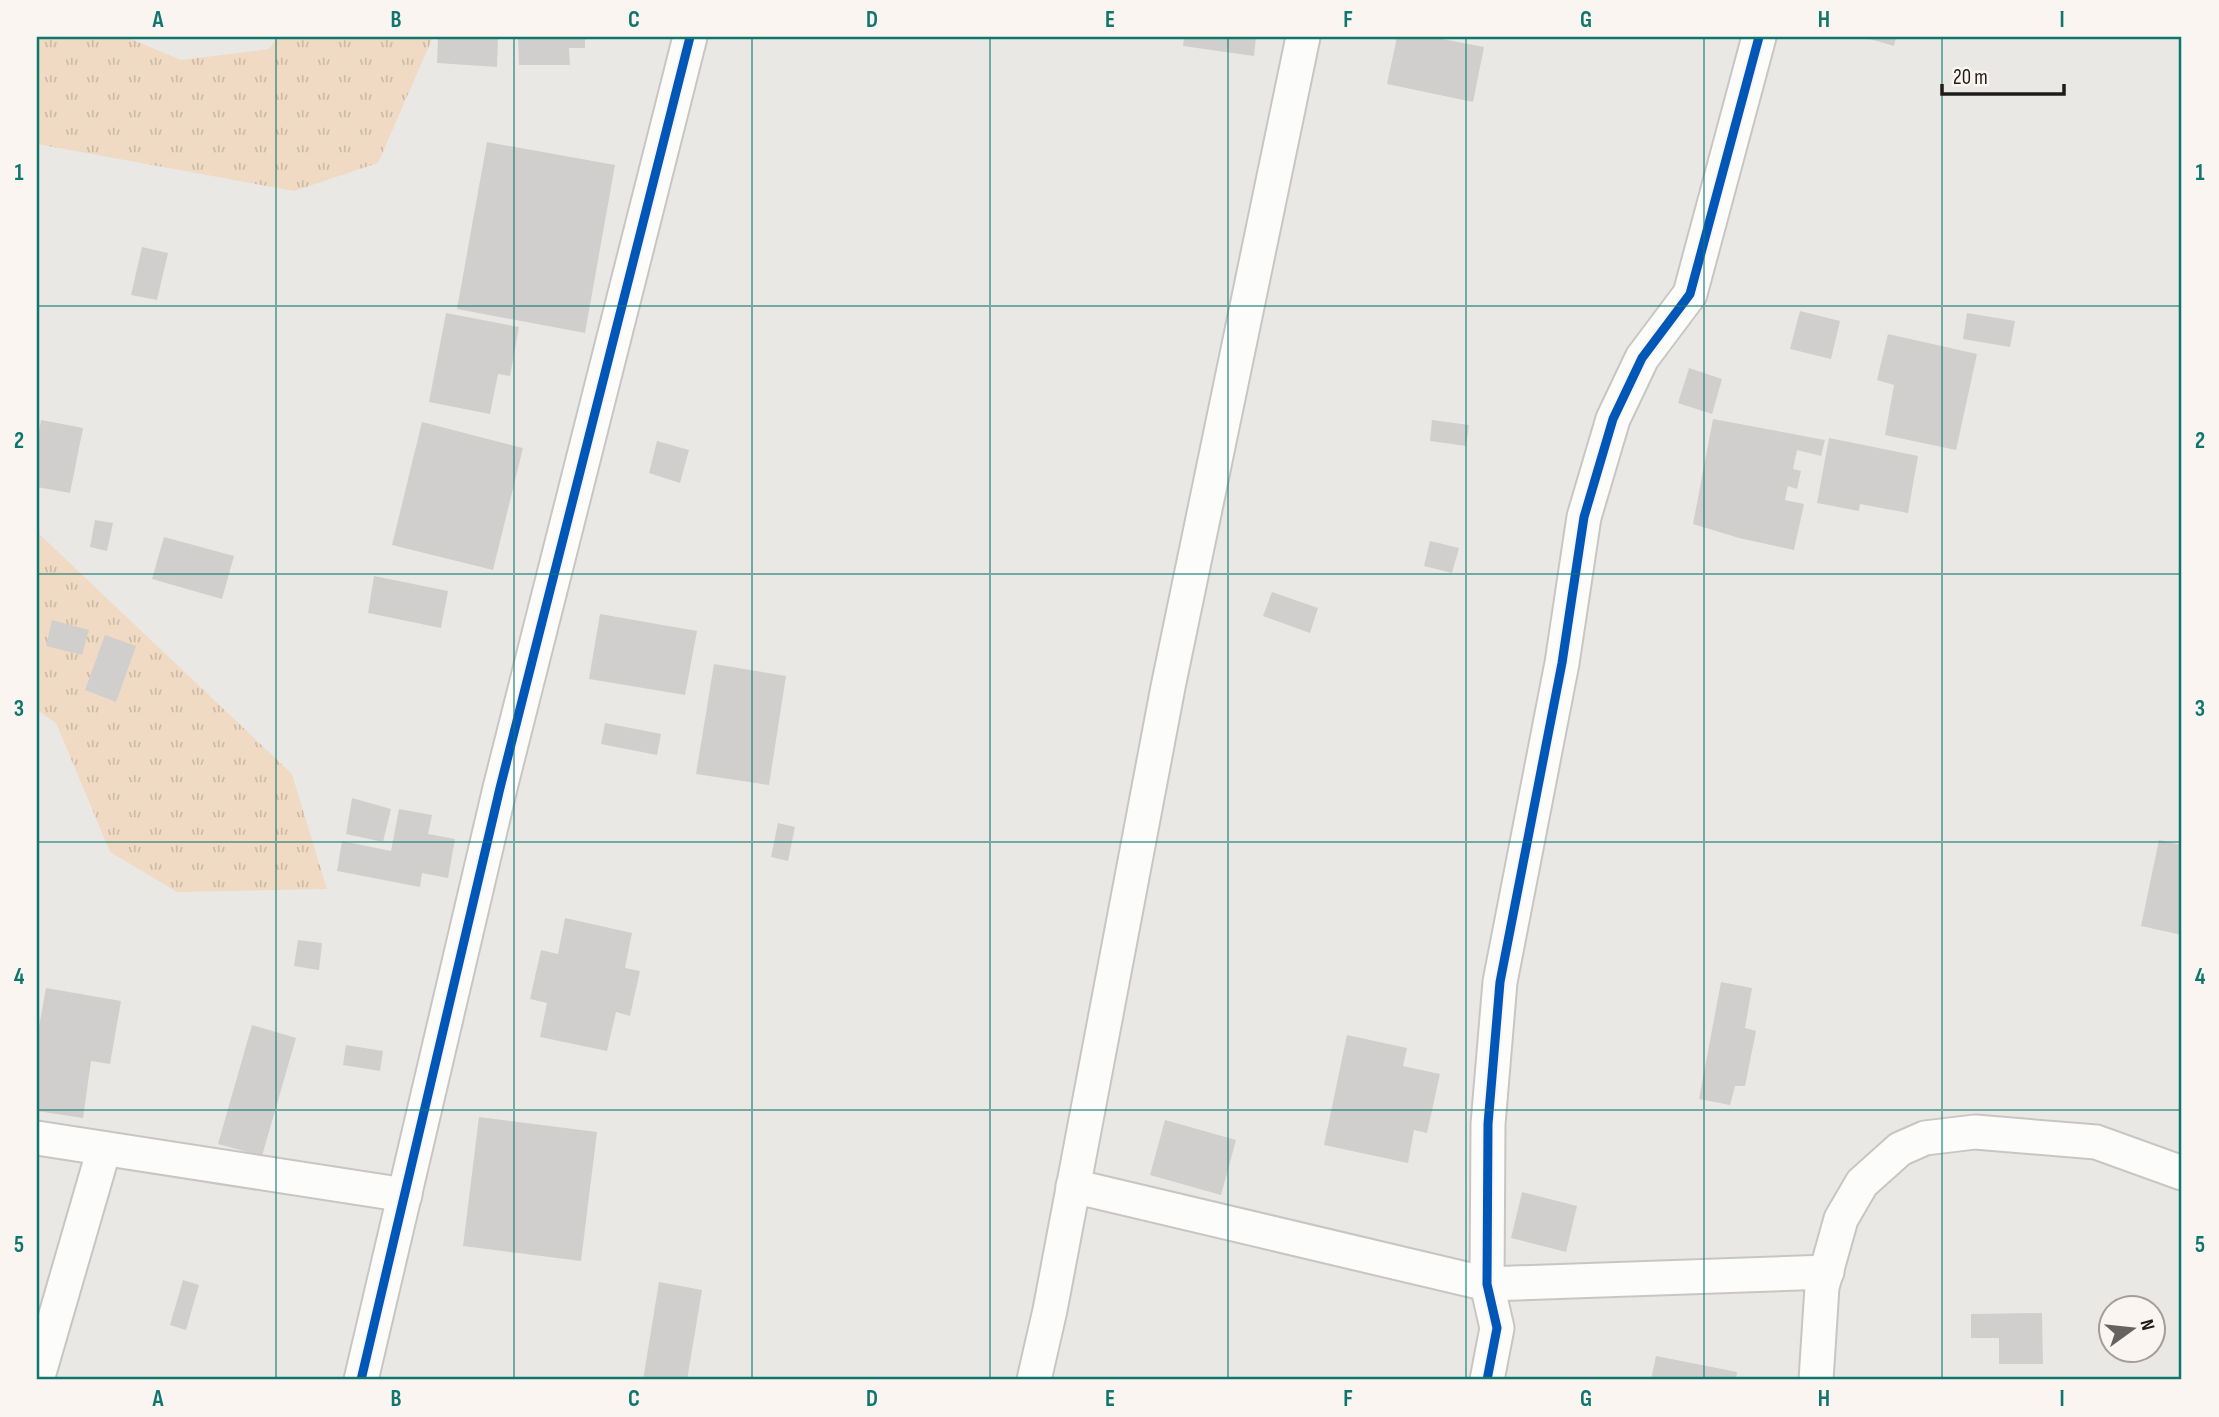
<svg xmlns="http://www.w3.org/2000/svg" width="2219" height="1417" viewBox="0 0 2219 1417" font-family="'Sofia Sans Condensed',sans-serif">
  <defs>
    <pattern id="grass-tufts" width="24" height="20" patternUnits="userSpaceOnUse" patternTransform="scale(1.75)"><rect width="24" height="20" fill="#f0dac3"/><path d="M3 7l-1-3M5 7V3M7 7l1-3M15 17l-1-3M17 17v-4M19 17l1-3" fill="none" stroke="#cdbaa7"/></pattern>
  </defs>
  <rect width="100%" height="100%" fill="#eae8e5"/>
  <g fill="url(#grass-tufts)">
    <polygon points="37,37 126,37 181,60 269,49 278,37 433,37 378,163 294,191 37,144"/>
    <polygon points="37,532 292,774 327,889 177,892 110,852 56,723 37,710"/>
  </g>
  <g fill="#d1cfcd">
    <polygon points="438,37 498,37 497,67 437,63"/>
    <polygon points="518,37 585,37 585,48 569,48 570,65 519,65"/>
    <polygon points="1184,37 1256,37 1254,56 1183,46"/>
    <polygon points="1397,37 1432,37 1484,47 1473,102 1387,84"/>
    <polygon points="1863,37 1896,37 1894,46"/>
    <polygon points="487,142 615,165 585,333 457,309"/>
    <polygon points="142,247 168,253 157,300 131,295"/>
    <polygon points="1800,311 1840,321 1831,359 1790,349"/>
    <polygon points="446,313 519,327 510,376 498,374 490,414 429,402"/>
    <polygon points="1967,313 2015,321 2010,347 1963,339"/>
    <polygon points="1888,334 1977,354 1956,450 1885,435 1894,385 1877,380"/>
    <polygon points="1689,368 1722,379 1712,414 1678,403"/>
    <polygon points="1713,419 1825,440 1821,456 1797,450 1793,469 1801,471 1797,489 1788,486 1785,500 1804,504 1794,550 1739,538 1693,524"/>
    <polygon points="41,420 83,428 70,493 37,487 37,443"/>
    <polygon points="1432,420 1469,425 1466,446 1430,441"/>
    <polygon points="422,422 523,448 493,570 392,545"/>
    <polygon points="1829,438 1918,456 1908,513 1860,504 1859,511 1817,503"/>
    <polygon points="657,441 689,450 680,483 649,473"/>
    <polygon points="95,520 113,523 107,551 90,547"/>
    <polygon points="164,537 234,556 222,599 152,579"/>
    <polygon points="1430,541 1459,548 1452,573 1424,566"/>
    <polygon points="374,576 448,591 441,628 368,613"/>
    <polygon points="1272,592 1318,608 1310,633 1263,616"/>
    <polygon points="600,614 697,631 685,695 589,679"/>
    <polygon points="52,620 89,630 82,655 46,646"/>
    <polygon points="105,635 136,646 116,702 85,690"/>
    <polygon points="714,664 786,676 769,785 696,774"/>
    <polygon points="605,723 661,734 657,755 601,744"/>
    <polygon points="352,798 391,809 383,842 346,834"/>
    <polygon points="399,809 432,815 428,834 455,839 448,878 422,873 420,887 337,871 342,841 391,851"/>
    <polygon points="778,823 795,827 788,861 771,857"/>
    <polygon points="2159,840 2182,845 2182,935 2141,926"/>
    <polygon points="565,918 632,933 625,968 640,971 630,1016 616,1012 607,1051 540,1037 547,1003 530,999 541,950 558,954"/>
    <polygon points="298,940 322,943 319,970 294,966"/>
    <polygon points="1721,982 1752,988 1745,1028 1756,1031 1745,1086 1735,1086 1730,1105 1699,1099"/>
    <polygon points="46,988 121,1001 110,1064 91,1061 83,1118 37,1111 37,1038"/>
    <polygon points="252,1025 296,1038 262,1156 218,1144"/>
    <polygon points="1347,1035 1407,1048 1403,1066 1440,1074 1427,1133 1414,1130 1408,1163 1324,1145"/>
    <polygon points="346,1045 383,1051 380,1071 343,1065"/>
    <polygon points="479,1117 597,1132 581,1261 463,1246"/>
    <polygon points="1165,1120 1236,1140 1221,1195 1150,1175"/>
    <polygon points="1522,1192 1577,1206 1566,1252 1511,1238"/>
    <polygon points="183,1280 199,1285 186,1330 170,1325"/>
    <polygon points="659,1282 702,1290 687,1380 643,1380"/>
    <polygon points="2042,1313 2043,1364 1999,1364 1999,1338 1971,1338 1971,1314"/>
    <polygon points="1656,1356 1737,1372 1736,1380 1651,1380"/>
  </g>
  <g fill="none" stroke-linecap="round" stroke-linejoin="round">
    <g stroke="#c8c6c4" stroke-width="37">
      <g id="minor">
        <polyline points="37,1138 405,1195"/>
        <polyline points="1073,1186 1487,1284 1827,1272"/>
        <polyline points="37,1380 104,1149"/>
        <polyline points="361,1380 500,788 690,37"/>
        <polyline points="1034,1380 1050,1310 1168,687 1303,37"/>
        <polyline points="1487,1380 1497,1328 1487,1284 1488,1124 1500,982 1562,663 1584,517 1613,419 1642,358 1690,294 1759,37"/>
        <polyline points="1816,1380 1822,1287 1841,1219 1862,1183 1900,1149 1925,1138 1975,1132 2096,1142 2182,1173"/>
      </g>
    </g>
    <use href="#minor" stroke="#fcfcfb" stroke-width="33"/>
    <g stroke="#faf5f1" stroke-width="13">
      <g id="cycleway">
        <polyline points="361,1380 500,788 690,37"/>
        <polyline points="1487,1380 1497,1328 1487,1284 1488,1124 1500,982 1562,663 1584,517 1613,419 1642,358 1690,294 1759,37"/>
      </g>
    </g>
    <use href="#cycleway" stroke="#0057b8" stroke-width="9"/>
  </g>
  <path fill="none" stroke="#0f766e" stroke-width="2" stroke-opacity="0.55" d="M276,37V1380M514,37V1380M752,37V1380M990,37V1380M1228,37V1380M1466,37V1380M1704,37V1380M1942,37V1380M37,306H2182M37,574H2182M37,842H2182M37,1110H2182"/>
  <rect width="2219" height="1417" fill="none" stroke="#faf5f1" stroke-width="77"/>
  <g transform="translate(2132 1329) rotate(75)"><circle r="33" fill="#faf5f1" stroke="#a29e9b" stroke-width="2"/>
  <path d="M0-5L12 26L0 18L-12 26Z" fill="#656362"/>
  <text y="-10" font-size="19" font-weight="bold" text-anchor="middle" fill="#1e1c1b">N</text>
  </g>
  <path d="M1942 84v10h122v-10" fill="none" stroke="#1e1c1b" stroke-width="3.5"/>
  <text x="1953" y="84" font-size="21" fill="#1e1c1b" stroke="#faf5f1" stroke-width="5" paint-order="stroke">20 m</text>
  <rect x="38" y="38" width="2142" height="1340" fill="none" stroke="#0f766e" stroke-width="2.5"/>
  <g font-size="23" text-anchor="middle" font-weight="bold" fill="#0f766e">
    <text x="158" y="27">A</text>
    <text x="396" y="27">B</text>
    <text x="634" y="27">C</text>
    <text x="872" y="27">D</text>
    <text x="1110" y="27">E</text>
    <text x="1348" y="27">F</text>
    <text x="1586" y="27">G</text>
    <text x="1824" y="27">H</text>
    <text x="2062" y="27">I</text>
    <text x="19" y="180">1</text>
    <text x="2200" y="180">1</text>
    <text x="19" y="448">2</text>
    <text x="2200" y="448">2</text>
    <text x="19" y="716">3</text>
    <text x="2200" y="716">3</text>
    <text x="19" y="984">4</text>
    <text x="2200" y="984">4</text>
    <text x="19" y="1252">5</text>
    <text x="2200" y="1252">5</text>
    <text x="158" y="1406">A</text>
    <text x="396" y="1406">B</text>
    <text x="634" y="1406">C</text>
    <text x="872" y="1406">D</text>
    <text x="1110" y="1406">E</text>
    <text x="1348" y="1406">F</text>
    <text x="1586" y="1406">G</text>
    <text x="1824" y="1406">H</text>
    <text x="2062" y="1406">I</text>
  </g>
</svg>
